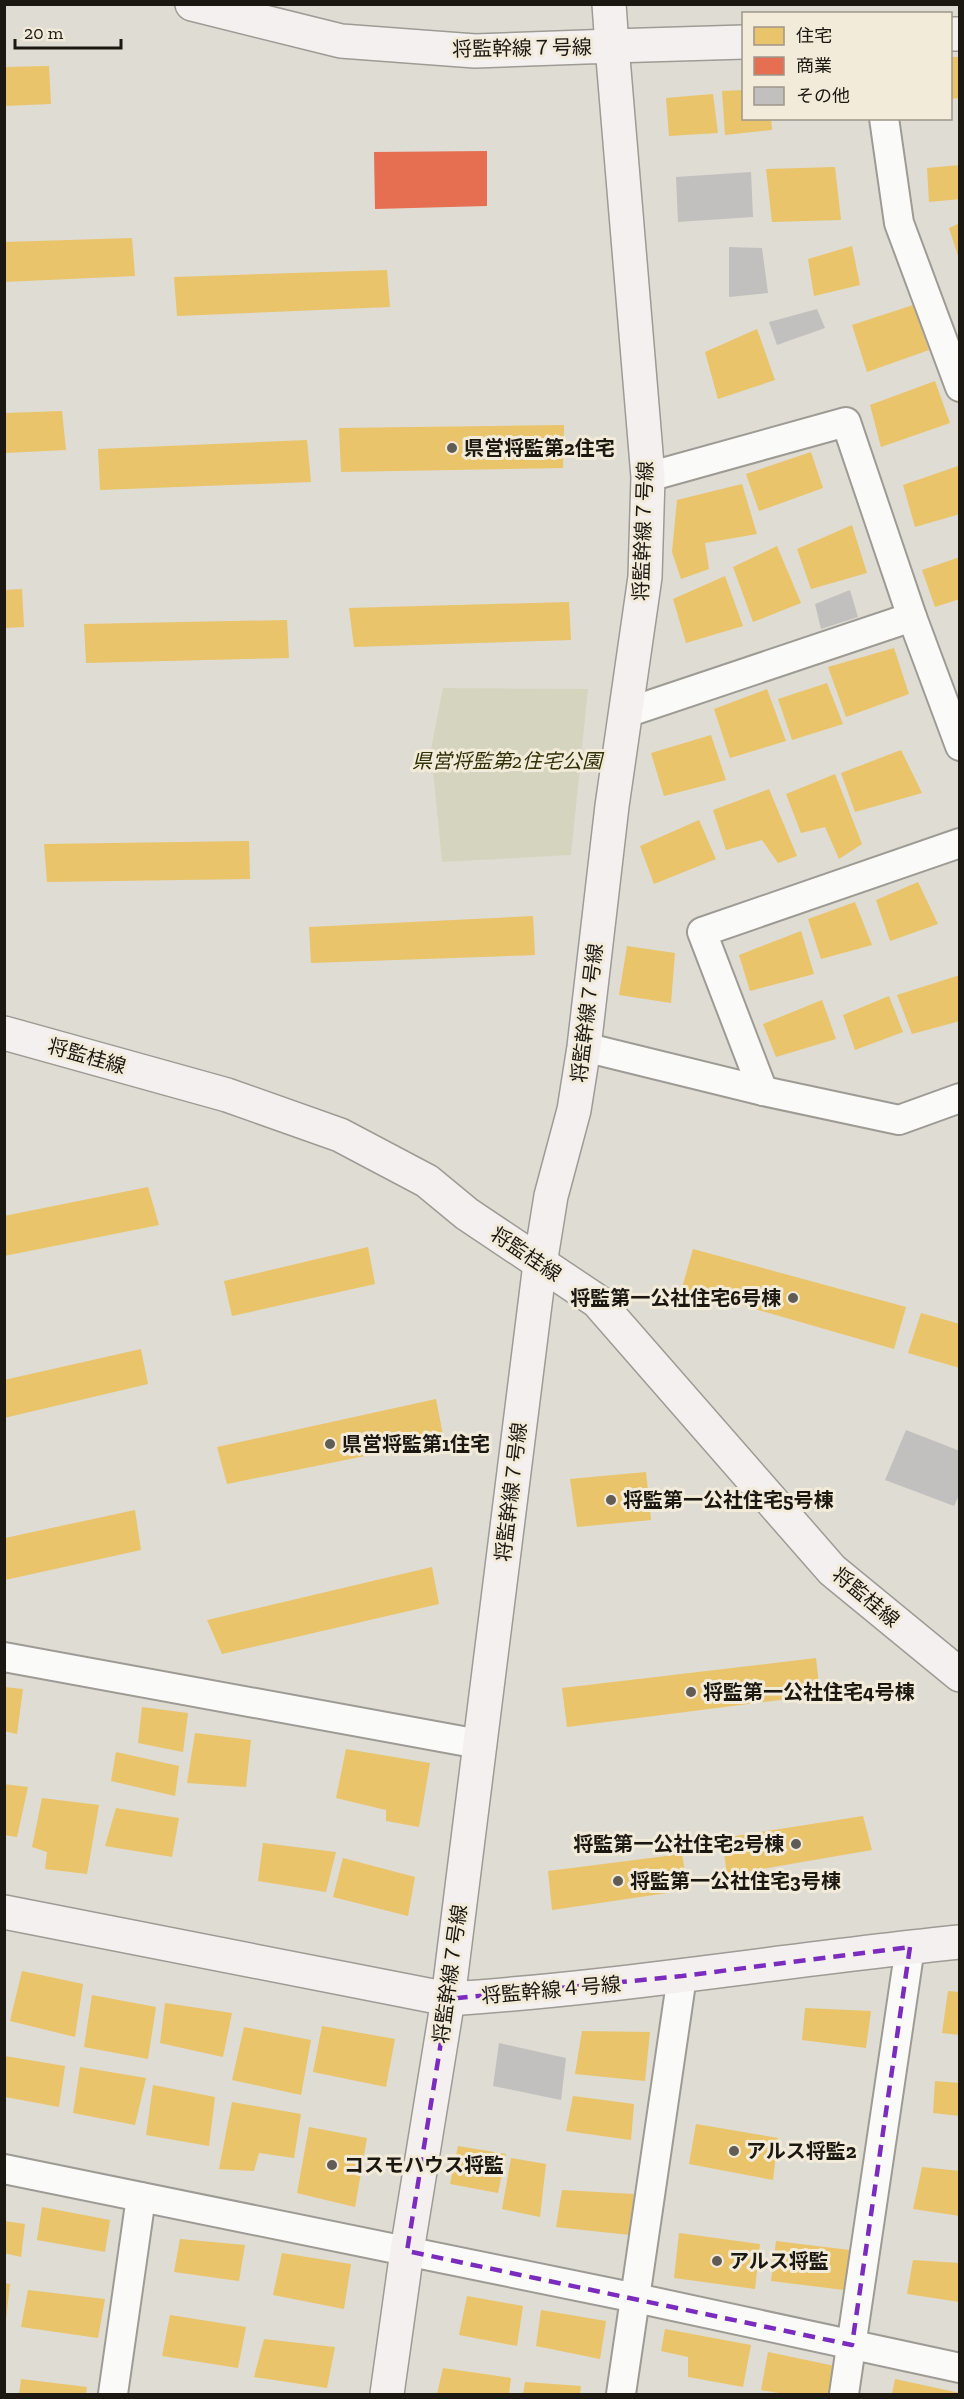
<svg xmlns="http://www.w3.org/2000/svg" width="964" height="2399" viewBox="0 0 964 2399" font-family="'Zilla Slab','Noto Sans JP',serif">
  <rect width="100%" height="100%" fill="#dfdcd3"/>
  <polygon fill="#d5d5bf" points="443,688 588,689 571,855 442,862 431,749"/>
  <g fill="#e9c46a">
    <polygon points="950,57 960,57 960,98 950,99"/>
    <polygon points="49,66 51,104 4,106 4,67"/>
    <polygon points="744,90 744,118 771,118 772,130 725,135 722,91"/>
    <polygon points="713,94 718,133 669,136 666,98"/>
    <polygon points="960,165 960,199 929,202 927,168"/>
    <polygon points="835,167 841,220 772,222 766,169"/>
    <polygon points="960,223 960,259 959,259 949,228"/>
    <polygon points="132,238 135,276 4,282 4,242"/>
    <polygon points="852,246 860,285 814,296 808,259"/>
    <polygon points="387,270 390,307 177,316 174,277"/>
    <polygon points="913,305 929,350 867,372 852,325"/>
    <polygon points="757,329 775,380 718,399 705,352"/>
    <polygon points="935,381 950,423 881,447 870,405"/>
    <polygon points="62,411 66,450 5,453 5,413"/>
    <polygon points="564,425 563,468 341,472 339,428"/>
    <polygon points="307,440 311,482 100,490 98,449"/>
    <polygon points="811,452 823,488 759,511 746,474"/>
    <polygon points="958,466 960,514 915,527 903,485"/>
    <polygon points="742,484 757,534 705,543 709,569 681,579 672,552 677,500"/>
    <polygon points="852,525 867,573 811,589 797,549"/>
    <polygon points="777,546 801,603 753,622 733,567"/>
    <polygon points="960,557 960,599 935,607 922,570"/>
    <polygon points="725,576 743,626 686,643 673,599"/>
    <polygon points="22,589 24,627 5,628 5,590"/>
    <polygon points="569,602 571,640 354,647 349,608"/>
    <polygon points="287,620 289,658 86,663 84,624"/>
    <polygon points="894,648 909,694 846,717 828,667"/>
    <polygon points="827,683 843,724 792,740 778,699"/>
    <polygon points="767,689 786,741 730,758 714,709"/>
    <polygon points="711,735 726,780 664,796 651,753"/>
    <polygon points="901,750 922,793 855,812 841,773"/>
    <polygon points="835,774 862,844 839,859 825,827 801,833 786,794"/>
    <polygon points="769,789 797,856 778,863 762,840 726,850 713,810"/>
    <polygon points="699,820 716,859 654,884 640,846"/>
    <polygon points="249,841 250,879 47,882 44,844"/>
    <polygon points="918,882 938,924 890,941 876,900"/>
    <polygon points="855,902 872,945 821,959 808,919"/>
    <polygon points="533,916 535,955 311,963 309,927"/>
    <polygon points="801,931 814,974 750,991 739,955"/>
    <polygon points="627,946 675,953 671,1003 619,995"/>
    <polygon points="960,975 960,1021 912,1034 897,995"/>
    <polygon points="889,996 903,1032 855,1050 843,1015"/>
    <polygon points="822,1000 836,1039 776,1057 763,1024"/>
    <polygon points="148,1187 159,1225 4,1256 4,1216"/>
    <polygon points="368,1247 375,1284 232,1316 224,1281"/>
    <polygon points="693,1249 906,1307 894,1349 682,1288"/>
    <polygon points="921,1313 960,1324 960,1368 908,1353"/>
    <polygon points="141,1349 148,1384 4,1418 4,1380"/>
    <polygon points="436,1399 444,1440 227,1484 217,1447"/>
    <polygon points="646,1472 651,1520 577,1527 570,1479"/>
    <polygon points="135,1510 141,1550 5,1580 5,1538"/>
    <polygon points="432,1567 439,1604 222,1654 207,1620"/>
    <polygon points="816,1658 820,1695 567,1727 562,1688"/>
    <polygon points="4,1687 23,1689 17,1734 4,1731"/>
    <polygon points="142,1707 188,1713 183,1752 138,1743"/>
    <polygon points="195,1733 251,1740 246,1787 187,1783"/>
    <polygon points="346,1749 430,1763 419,1827 386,1821 386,1810 336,1798"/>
    <polygon points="116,1752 179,1766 175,1796 111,1781"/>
    <polygon points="4,1784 28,1787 17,1837 4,1835"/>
    <polygon points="42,1798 99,1805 87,1874 45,1869 47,1852 32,1847"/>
    <polygon points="116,1808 179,1818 172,1857 105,1846"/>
    <polygon points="863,1816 872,1850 727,1875 722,1838"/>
    <polygon points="263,1843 336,1852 326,1892 258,1881"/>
    <polygon points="682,1854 688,1890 552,1910 548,1871"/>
    <polygon points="343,1858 415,1877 408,1916 333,1897"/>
    <polygon points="22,1971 83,1984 75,2037 10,2021"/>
    <polygon points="948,1991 960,1992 960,2035 942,2033"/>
    <polygon points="92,1995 156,2007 148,2059 84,2047"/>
    <polygon points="165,2003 232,2013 223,2057 160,2043"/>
    <polygon points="805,2008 871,2011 866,2048 802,2040"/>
    <polygon points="322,2026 395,2039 386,2087 313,2072"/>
    <polygon points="244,2027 311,2040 301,2095 232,2080"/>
    <polygon points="582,2031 650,2032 645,2081 575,2074"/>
    <polygon points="5,2056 65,2066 59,2107 5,2097"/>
    <polygon points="80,2067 146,2078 135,2125 73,2113"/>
    <polygon points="935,2081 960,2083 960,2116 933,2113"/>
    <polygon points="153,2085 215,2097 209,2146 146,2135"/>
    <polygon points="573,2096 634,2104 631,2140 566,2131"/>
    <polygon points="232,2102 301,2114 294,2158 259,2153 254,2171 219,2169"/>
    <polygon points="696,2124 778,2138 773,2180 689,2164"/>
    <polygon points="309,2127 367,2138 355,2207 297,2193"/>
    <polygon points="458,2146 506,2154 498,2193 450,2184"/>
    <polygon points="511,2158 546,2164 540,2217 502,2209"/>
    <polygon points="922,2167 960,2171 960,2216 913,2209"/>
    <polygon points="562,2190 634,2194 630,2235 556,2227"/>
    <polygon points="42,2207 110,2220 105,2252 37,2240"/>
    <polygon points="4,2221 25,2224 21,2257 4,2253"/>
    <polygon points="679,2233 760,2244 755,2289 674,2278"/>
    <polygon points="180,2239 245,2245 239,2281 174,2272"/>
    <polygon points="776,2241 858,2251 852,2291 771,2281"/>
    <polygon points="282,2253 351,2264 344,2309 273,2295"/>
    <polygon points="913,2260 960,2263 960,2302 907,2294"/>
    <polygon points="4,2283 10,2284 6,2319 4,2319"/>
    <polygon points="28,2290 105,2299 98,2338 21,2327"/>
    <polygon points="467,2296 523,2306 517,2346 459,2335"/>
    <polygon points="541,2310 606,2321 600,2359 536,2346"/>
    <polygon points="170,2315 246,2327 238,2368 162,2356"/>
    <polygon points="665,2329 751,2345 743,2387 688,2377 688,2357 661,2351"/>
    <polygon points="264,2339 335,2347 327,2388 254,2377"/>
    <polygon points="768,2352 835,2366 831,2394 785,2394 761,2390"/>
    <polygon points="443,2368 511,2378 509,2394 437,2394"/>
    <polygon points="21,2379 87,2387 86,2394 19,2394"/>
    <polygon points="895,2379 960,2393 960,2394 892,2394"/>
    <polygon points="525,2382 581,2386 580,2394 523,2394"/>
  </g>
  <polygon fill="#e76f51" points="487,151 487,206 375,209 374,152"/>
  <g fill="#c2c0bf">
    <polygon points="751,172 753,217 678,222 676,177"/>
    <polygon points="729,247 762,248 768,293 729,297"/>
    <polygon points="817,309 825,328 777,345 769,322"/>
    <polygon points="850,590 858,617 821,629 815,604"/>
    <polygon points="906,1430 960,1451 960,1493 954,1506 885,1480"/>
    <polygon points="499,2043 566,2058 561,2100 493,2086"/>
  </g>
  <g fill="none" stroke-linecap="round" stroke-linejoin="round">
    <g stroke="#9d9b94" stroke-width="32">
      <g id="street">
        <polyline points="884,118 899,223 960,387"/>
        <polyline points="648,477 846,422 912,617 960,746"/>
        <polyline points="626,713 912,617"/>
        <polyline points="584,1047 763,1091 899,1120 960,1098"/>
        <polyline points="763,1091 702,932 960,843"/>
        <polyline points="4,1657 479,1744"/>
        <polyline points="4,2169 636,2298 960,2368"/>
        <polyline points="113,2394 141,2197"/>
        <polyline points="621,2394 682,1976"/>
        <polyline points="844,2394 910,1947"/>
      </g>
    </g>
    <g stroke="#9d9b94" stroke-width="36">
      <g id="secondary">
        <polyline points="192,4 341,41 475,51 612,46 648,477 645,577 612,806 584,1047 574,1110 551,1196 540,1264 448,1999 407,2251 387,2394"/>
        <polyline points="609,4 612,46 744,42"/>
        <polyline points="950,34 960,34"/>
        <polyline points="4,1033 227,1095 340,1135 427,1181 467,1214 597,1301 832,1570 960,1675"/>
        <path d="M4,1912L448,1999C619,1988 789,1959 960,1942"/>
      </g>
    </g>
    <use href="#street" stroke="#fafaf8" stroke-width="28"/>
    <use href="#secondary" stroke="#f4f0ef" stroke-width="33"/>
  </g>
  <path fill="none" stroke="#7b2cbf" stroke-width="4.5" stroke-dasharray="12 8" stroke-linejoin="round" d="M910,1947L852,2345L407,2251L448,1999L682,1976Z"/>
  <g fill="#605d56" stroke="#f3ebda" stroke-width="2">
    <circle cx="452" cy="448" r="6"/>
    <circle cx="793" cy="1298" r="6"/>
    <circle cx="330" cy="1444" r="6"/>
    <circle cx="611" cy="1500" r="6"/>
    <circle cx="691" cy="1692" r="6"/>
    <circle cx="796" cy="1844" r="6"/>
    <circle cx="618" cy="1881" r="6"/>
    <circle cx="734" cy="2151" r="6"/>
    <circle cx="332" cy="2165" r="6"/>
    <circle cx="717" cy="2261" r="6"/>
  </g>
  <g text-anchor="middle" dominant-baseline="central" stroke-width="6" stroke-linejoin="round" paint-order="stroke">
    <g font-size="20" fill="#1b1812" stroke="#f3ebda">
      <text transform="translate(522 48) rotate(-1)">将監幹線７号線</text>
      <text transform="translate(643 531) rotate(-88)">将監幹線７号線</text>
      <text transform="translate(587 1013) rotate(-83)">将監幹線７号線</text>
      <text transform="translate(87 1056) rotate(16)">将監桂線</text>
      <text transform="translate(526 1254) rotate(34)">将監桂線</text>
      <text transform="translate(511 1492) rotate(-83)">将監幹線７号線</text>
      <text transform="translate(866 1597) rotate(40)">将監桂線</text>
      <text transform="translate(450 1974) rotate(-82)">将監幹線７号線</text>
      <text transform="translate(551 1990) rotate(-5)">将監幹線４号線</text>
    </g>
    <g font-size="20" font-weight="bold" fill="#1b1812" stroke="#f3ebda" text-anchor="start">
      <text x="464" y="448">県営将監第2住宅</text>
      <text x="781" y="1298" text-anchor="end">将監第一公社住宅6号棟</text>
      <text x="342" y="1444">県営将監第1住宅</text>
      <text x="623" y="1500">将監第一公社住宅5号棟</text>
      <text x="703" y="1692">将監第一公社住宅4号棟</text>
      <text x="784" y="1844" text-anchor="end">将監第一公社住宅2号棟</text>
      <text x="630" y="1881">将監第一公社住宅3号棟</text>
      <text x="746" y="2151">アルス将監2</text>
      <text x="344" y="2165">コスモハウス将監</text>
      <text x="729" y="2261">アルス将監</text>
    </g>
    <g font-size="20" font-style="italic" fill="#2e3006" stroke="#f3ebda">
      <text x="507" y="761">県営将監第2住宅公園</text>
    </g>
  </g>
  <rect width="964" height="2399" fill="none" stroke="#1b1812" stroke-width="12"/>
  <rect x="742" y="12" width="210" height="108" fill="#f3ebda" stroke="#9d978a" stroke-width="1.5"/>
  <rect x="754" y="27" width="30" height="18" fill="#e9c46a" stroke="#9d978a" stroke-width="1.5"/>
  <text x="796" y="42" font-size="18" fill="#1b1812">住宅</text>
  <rect x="754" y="57" width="30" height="18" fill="#e76f51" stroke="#9d978a" stroke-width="1.5"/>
  <text x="796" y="72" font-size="18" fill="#1b1812">商業</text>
  <rect x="754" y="87" width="30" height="18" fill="#c2c0bf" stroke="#9d978a" stroke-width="1.5"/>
  <text x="796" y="102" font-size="18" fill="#1b1812">その他</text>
  <path d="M15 39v9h106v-9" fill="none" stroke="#1b1812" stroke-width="3"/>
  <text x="24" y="39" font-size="18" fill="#1b1812" stroke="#f3ebda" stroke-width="4.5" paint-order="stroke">20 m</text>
</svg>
